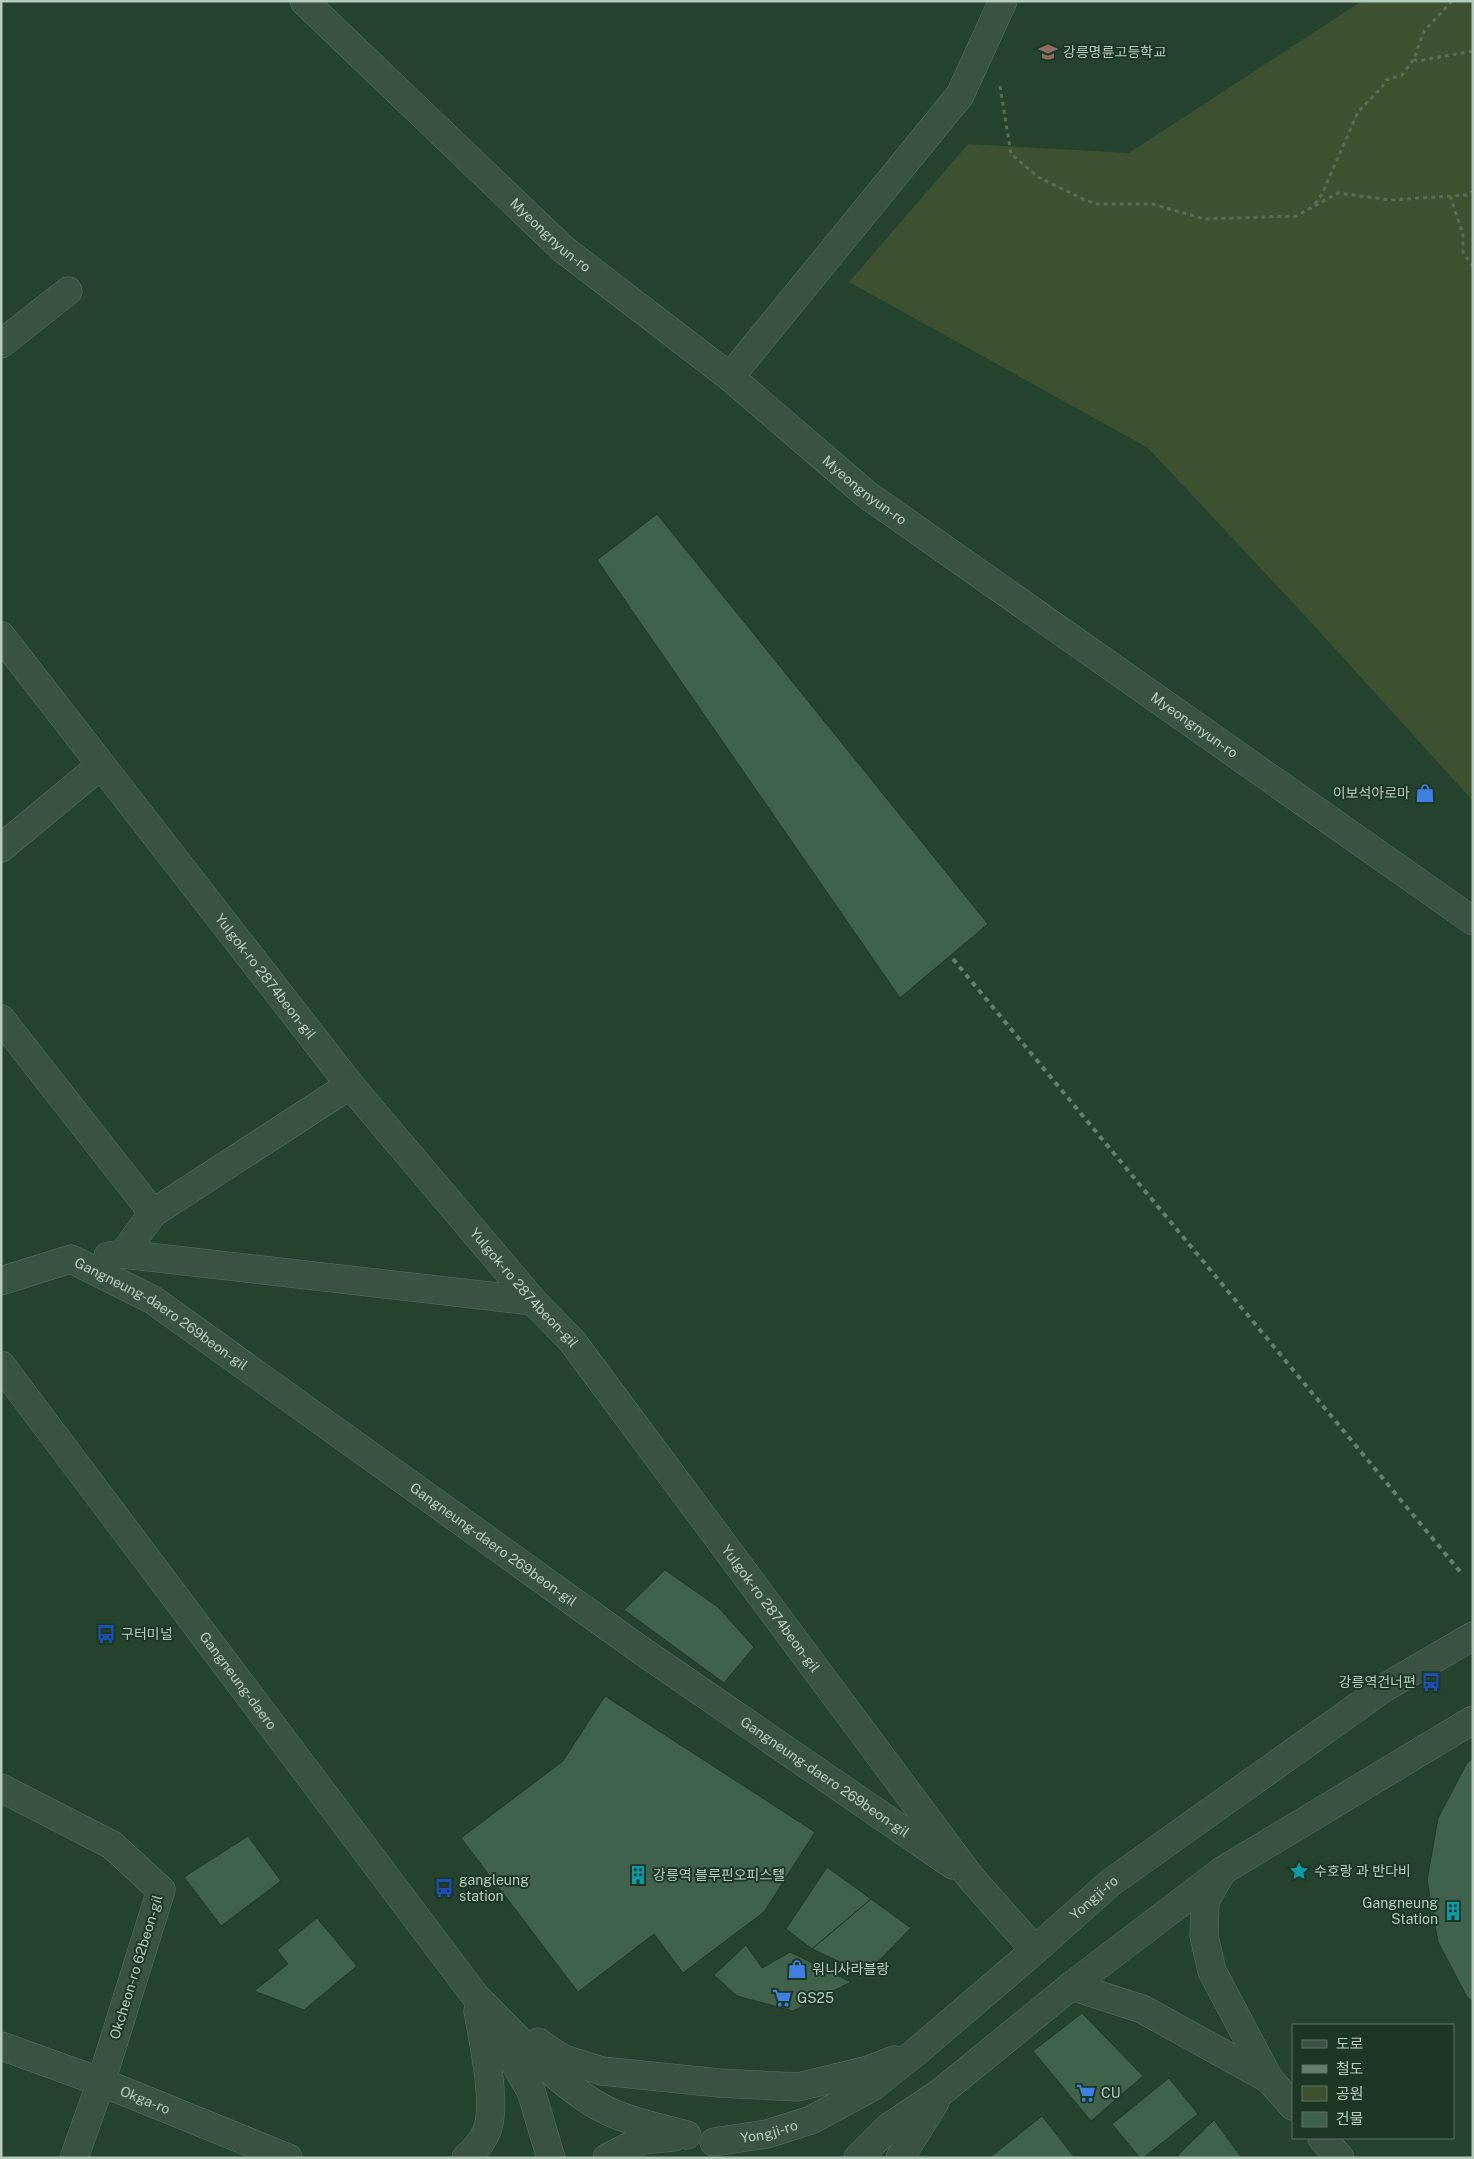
<svg xmlns="http://www.w3.org/2000/svg" width="1474" height="2159" viewBox="0 0 1474 2159" font-family="'Public Sans','Noto Sans KR',sans-serif">
  <rect width="100%" height="100%" fill="#24422d"/>
  <polygon fill="#3d5131" points="1362,1 1473,1 1473,801 1309,620 1148,448 849,282 968,144 1129,153"/>
  <g fill="#40614b" stroke="#203927">
    <polygon points="657,514 988,924 900,998 597,560"/>
    <polygon points="665,1570 718,1607 754,1647 724,1683 624,1610"/>
    <polygon points="605,1696 815,1832 764,1912 683,1973 654,1934 578,1992 461,1838 563,1761"/>
    <polygon points="1473,1758 1473,2002 1467,1997 1438,1942 1427,1880 1438,1818 1467,1763"/>
    <polygon points="248,1836 281,1881 221,1926 184,1877"/>
    <polygon points="827,1867 871,1899 812,1949 786,1929"/>
    <polygon points="871,1899 911,1928 866,1974 812,1949"/>
    <polygon points="317,1918 357,1966 304,2010 254,1991 288,1964 277,1950"/>
    <polygon points="746,1945 762,1968 790,1952 851,1982 793,2011 737,1996 714,1975"/>
    <polygon points="1082,2013 1143,2076 1091,2121 1033,2051"/>
    <polygon points="1169,2078 1198,2114 1143,2158 1140,2158 1112,2124"/>
    <polygon points="1042,2116 1075,2158 989,2158"/>
    <polygon points="1214,2120 1242,2158 1179,2158 1178,2155"/>
  </g>
  <g fill="none" stroke-linecap="round" stroke-linejoin="round">
    <g stroke="#5a7261" stroke-width="29">
      <g id="minor">
        <path id="s1" d="M304,1L563,249L730,377L866,494L1473,921"/>
        <polyline points="1,344 68,291"/>
        <polyline points="730,377 960,95 1003,1"/>
        <path id="s2" d="M1,636L350,1085L533,1301L572,1341L971,1878L1035,1950"/>
        <polyline points="1,848 101,765"/>
        <polyline points="1,1019 153,1213"/>
        <polyline points="123,1254 533,1301"/>
        <polyline points="108,1256 123,1254 153,1213 350,1085"/>
        <path id="s3" d="M1,1281L71,1259L153,1300L642,1651L953,1865"/>
        <path id="s4" d="M1,1365L476,1997C514,2034 562,2090 610,2112C634,2123 661,2128 687,2135"/>
        <polyline points="1,1788 112,1845 161,1890 101,2082 74,2158"/>
        <polyline points="1220,1875 1205,1901 1204,1936 1212,1971 1269,2079 1293,2106"/>
        <polyline points="1071,1986 1142,2009 1269,2079"/>
        <polyline points="493,2026 531,2091 551,2158"/>
        <polyline points="538,2042 561,2058 602,2071 719,2083 798,2087 868,2070 894,2060"/>
        <path id="s5" d="M1,2046L101,2082L288,2158"/>
        <polyline points="1322,2138 1340,2158"/>
        <path id="s6" d="M714,2142L767,2134L811,2120L872,2087L916,2052L1035,1950L1110,1883L1384,1688L1473,1636"/>
        <path d="M466,2158C476,2149 487,2136 489,2123C495,2095 483,2040 478,2011"/>
        <polyline points="607,2158 642,2140 674,2137"/>
        <polyline points="858,2158 889,2127 941,2092 1071,1986 1222,1871 1473,1720"/>
        <polyline points="900,2158 935,2102"/>
      </g>
    </g>
    <g stroke="#576d54" stroke-width="3" stroke-dasharray="4 4" stroke-linecap="butt">
      <polyline points="1414,59 1417,61 1473,51"/>
      <polyline points="1000,86 1011,154 1038,177 1085,200 1097,204 1152,204 1205,219 1296,216 1338,193 1390,200 1467,195 1473,191"/>
      <polyline points="1450,196 1463,234 1463,252 1473,267"/>
      <polyline points="1315,204 1322,194 1358,112 1382,87 1386,80 1402,75 1414,59 1424,31 1452,1"/>
    </g>
    <use href="#minor" stroke="#395241" stroke-width="28"/>
    <polyline stroke="#62806b" stroke-width="4" stroke-dasharray="5 5" stroke-linecap="butt" points="953,959 1462,1574"/>
  </g>
  <defs>
    <g id="school-bare" transform="scale(1.5)"><path d="M0-5L7-2L0 1L-7-2ZM-4 1L0 2.5L4 1V4Q0 6-4 4Z" fill="#8d6e63" stroke="#1d3725" stroke-width="2.5" paint-order="stroke"/></g>
    <g id="shop-bare" transform="scale(1.5)"><path d="M-5-2.5h2.3a2.7 3.5 0 0 1 5.4 0H5L5.5 6h-11ZM-1.5-2.5h3a1.5 2.3 0 0 0-3 0Z" fill="#3f7fe0" stroke="#1d3725" stroke-width="2.5" paint-order="stroke"/></g>
    <g id="bus-bare" transform="scale(1.5)"><path d="M-5-6H5V4H4V6H2V4H-2V6H-4V4H-5ZM-3.5-4V0h7V-4ZM-3.5 1.2v1.5H-2V1.2ZM2 1.2v1.5H3.5V1.2Z" fill="#1a4fb4" stroke="#1d3725" stroke-width="2.5" paint-order="stroke"/></g>
    <g id="sight-bare" transform="scale(1.5)"><path d="M0-6L1.8-2.2L6-1.7L2.9 1.2L3.7 5.4L0 3.3L-3.7 5.4L-2.9 1.2L-6-1.7L-1.8-2.2Z" fill="#0f9aa8" stroke="#1d3725" stroke-width="2.5" paint-order="stroke"/></g>
    <g id="building-bare" transform="scale(1.5)"><path d="M-4-6H4V6H1V3H-1V6H-4ZM-2.5-4.3h1.7v1.8h-1.7ZM.8-4.3h1.7v1.8H.8ZM-2.5-1h1.7V.8h-1.7ZM.8-1h1.7V.8H.8Z" fill="#0f9aa8" stroke="#1d3725" stroke-width="2.5" paint-order="stroke"/></g>
    <g id="supermarket-bare" transform="scale(1.5)"><path d="M-6-5.5h2.5l.6 2H6L4.5 2H-2.5L-4.4-4H-6ZM-1.5 3.2a1.3 1.3 0 1 0 .1 0ZM3 3.2a1.3 1.3 0 1 0 .1 0Z" fill="#3f7fe0" stroke="#1d3725" stroke-width="2.5" paint-order="stroke"/></g>
  </defs>
  <g fill-rule="evenodd">
    <use href="#school-bare" x="1048" y="52"/>
    <use href="#shop-bare" x="1425" y="793"/>
    <use href="#bus-bare" x="106" y="1634"/>
    <use href="#bus-bare" x="1431" y="1682"/>
    <use href="#sight-bare" x="1299" y="1871"/>
    <use href="#building-bare" x="638" y="1875"/>
    <use href="#bus-bare" x="444" y="1888"/>
    <use href="#building-bare" x="1453" y="1911"/>
    <use href="#shop-bare" x="797" y="1969"/>
    <use href="#supermarket-bare" x="782" y="1998"/>
    <use href="#supermarket-bare" x="1086" y="2093"/>
  </g>
  <g text-anchor="middle" dominant-baseline="central" stroke-width="4" stroke-linejoin="round" paint-order="stroke">
    <g font-size="14" fill="#b6ccbd" stroke="#1d3725" text-anchor="start">
      <text x="1063" y="52">강릉명륜고등학교</text>
      <text x="1410" y="793" text-anchor="end">이보석아로마</text>
      <text x="121" y="1634">구터미널</text>
      <text x="1416" y="1682" text-anchor="end">강릉역건너편</text>
      <text x="1314" y="1871">수호랑 과 반다비</text>
      <text x="653" y="1875">강릉역 블루핀오피스텔</text>
      <text x="459" y="1880">gangleung<tspan x="459" dy="16">station</tspan></text>
      <text x="1438" y="1903" text-anchor="end">Gangneung<tspan x="1438" dy="16">Station</tspan></text>
      <text x="812" y="1969">워니사라블랑</text>
      <text x="797" y="1998">GS25</text>
      <text x="1101" y="2093">CU</text>
    </g>
    <g font-size="14" fill="#b6ccbd" stroke="#1d3725">
      <text stroke="none"><textPath href="#s1" startOffset="340">Myeongnyun-ro</textPath></text>
      <text stroke="none"><textPath href="#s1" startOffset="745">Myeongnyun-ro</textPath></text>
      <text stroke="none"><textPath href="#s1" startOffset="1150">Myeongnyun-ro</textPath></text>
      <text stroke="none"><textPath href="#s2" startOffset="431">Yulgok-ro 2874beon-gil</textPath></text>
      <text stroke="none"><textPath href="#s2" startOffset="836">Yulgok-ro 2874beon-gil</textPath></text>
      <text stroke="none"><textPath href="#s3" startOffset="179">Gangneung-daero 269beon-gil</textPath></text>
      <text stroke="none"><textPath href="#s3" startOffset="584">Gangneung-daero 269beon-gil</textPath></text>
      <text stroke="none"><textPath href="#s2" startOffset="1241">Yulgok-ro 2874beon-gil</textPath></text>
      <text stroke="none"><textPath href="#s4" startOffset="395">Gangneung-daero</textPath></text>
      <text stroke="none"><textPath href="#s3" startOffset="989">Gangneung-daero 269beon-gil</textPath></text>
      <text stroke="none"><textPath href="#s6" startOffset="461">Yongji-ro</textPath></text>
      <text transform="translate(136 1967) rotate(-73)">Okcheon-ro 62beon-gil</text>
      <text stroke="none"><textPath href="#s5" startOffset="154">Okga-ro</textPath></text>
      <text stroke="none"><textPath href="#s6" startOffset="56">Yongji-ro</textPath></text>
    </g>
  </g>
  <rect width="1474" height="2159" fill="none" stroke="#b6ccbd" stroke-width="5"/>
  <rect x="1292" y="2024" width="162" height="115" fill="#1d3725" stroke="#5a7362"/>
  <rect x="1302" y="2040" width="25" height="8" fill="#395241" stroke="#5a7362"/>
  <text x="1336" y="2049" font-size="15" fill="#b6ccbd">도로</text>
  <rect x="1302" y="2065" width="25" height="8" fill="#62806b" stroke="#5a7362"/>
  <text x="1336" y="2074" font-size="15" fill="#b6ccbd">철도</text>
  <rect x="1302" y="2086" width="25" height="15" fill="#3d5131" stroke="#5a7362"/>
  <text x="1336" y="2099" font-size="15" fill="#b6ccbd">공원</text>
  <rect x="1302" y="2112" width="25" height="15" fill="#40614b" stroke="#5a7362"/>
  <text x="1336" y="2124" font-size="15" fill="#b6ccbd">건물</text>
</svg>
